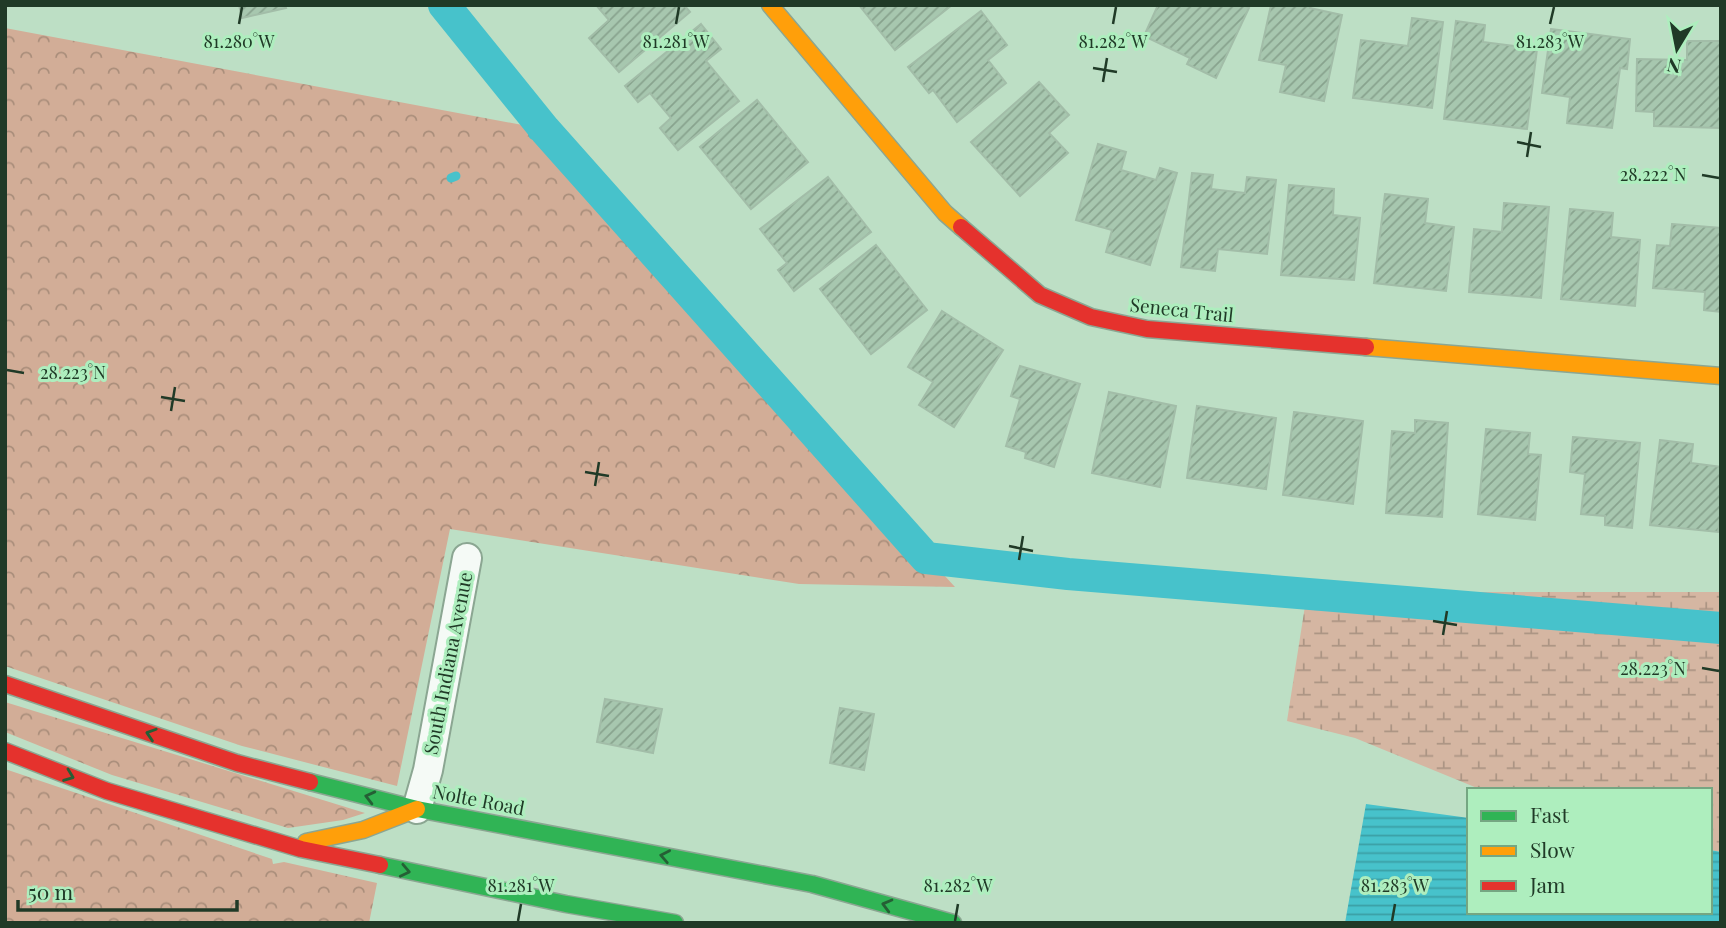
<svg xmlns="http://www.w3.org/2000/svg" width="1726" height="928" viewBox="0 0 1726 928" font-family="'Playfair Display',serif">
  <defs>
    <pattern id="forest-crowns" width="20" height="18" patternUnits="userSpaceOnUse" patternTransform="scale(1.75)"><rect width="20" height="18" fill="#d2ad97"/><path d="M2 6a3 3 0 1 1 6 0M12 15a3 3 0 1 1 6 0" fill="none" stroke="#aa8e7b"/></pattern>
    <pattern id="wetland-marsh" width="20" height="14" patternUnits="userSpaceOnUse" patternTransform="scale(1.75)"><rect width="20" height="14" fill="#d5b6a2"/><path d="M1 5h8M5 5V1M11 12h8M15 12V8" fill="none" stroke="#ac9584"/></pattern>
    <pattern id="water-rules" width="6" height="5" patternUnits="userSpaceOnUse" patternTransform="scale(1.75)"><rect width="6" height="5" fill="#47c2cb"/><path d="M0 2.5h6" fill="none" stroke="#3b9fa5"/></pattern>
    <pattern id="building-hatch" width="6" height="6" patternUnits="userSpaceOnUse" patternTransform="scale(1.75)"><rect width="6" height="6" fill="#a7c7af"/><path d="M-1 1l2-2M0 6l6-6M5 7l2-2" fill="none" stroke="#88a38e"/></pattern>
  </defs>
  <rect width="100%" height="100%" fill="#bddfc5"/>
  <g fill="url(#forest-crowns)">
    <polygon points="5,28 533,127 955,587 799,584 450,529 397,786 242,746 5,666"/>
    <polygon points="5,702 365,813 343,820 288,828 112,775 5,732"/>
    <polygon points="5,769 272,859 273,864 284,862 377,883 369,923 5,923"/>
  </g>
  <polygon fill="url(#wetland-marsh)" points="1304,592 1721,592 1721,852 1710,850 1710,790 1482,790 1355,738 1287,721 1307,593"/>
  <polygon fill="url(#water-rules)" points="1366,804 1469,818 1469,912 1710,912 1710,850 1721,852 1721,923 1345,923"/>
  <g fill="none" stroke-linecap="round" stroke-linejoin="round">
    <g stroke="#47c2cb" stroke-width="9">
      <polyline points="533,135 545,130"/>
      <polyline points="451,178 456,176"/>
    </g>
    <polyline stroke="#47c2cb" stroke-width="32" points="444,5 545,130 926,558 1068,574 1721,628"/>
  </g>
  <g fill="url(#building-hatch)" stroke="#a2bda8" stroke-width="2">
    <polygon points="239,5 285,5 286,8 242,18"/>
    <polygon points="596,5 684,5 690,12 619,72 589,38 609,20"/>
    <polygon points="859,5 952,5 895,50"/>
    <polygon points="1158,5 1244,5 1249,8 1216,78 1187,64 1190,58 1144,36"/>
    <polygon points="1271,5 1311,5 1310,8 1342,15 1324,101 1280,92 1286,65 1259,60"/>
    <polygon points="981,11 1007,45 988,60 1006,83 957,122 933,90 929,93 908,67"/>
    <polygon points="1412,18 1443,22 1432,108 1353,98 1361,40 1408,46"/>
    <polygon points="1456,21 1485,25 1483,42 1537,49 1527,129 1444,119"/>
    <polygon points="701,24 721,49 706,61 739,101 678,150 660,128 671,118 650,93 638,102 625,86"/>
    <polygon points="1551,29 1630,39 1627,69 1620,68 1612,128 1567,123 1570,97 1542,93"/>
    <polygon points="1687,41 1721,41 1720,128 1654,126 1654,112 1636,111 1637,59 1687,60"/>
    <polygon points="1039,82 1069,115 1049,133 1068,153 1020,196 971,142"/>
    <polygon points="757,100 808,162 751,209 700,147"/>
    <polygon points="1098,144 1126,152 1121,170 1156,180 1160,168 1177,173 1150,265 1106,252 1112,230 1076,220"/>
    <polygon points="1192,173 1213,175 1211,189 1245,193 1247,177 1276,180 1267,254 1218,249 1215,271 1181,267"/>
    <polygon points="828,177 871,232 794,291 778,270 787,263 760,229"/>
    <polygon points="1289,185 1334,189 1333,215 1360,218 1354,280 1281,275"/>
    <polygon points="1385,194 1428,199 1425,223 1454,227 1446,291 1374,283"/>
    <polygon points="1504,203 1549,207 1541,298 1469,292 1474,229 1502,232"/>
    <polygon points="1570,209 1613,213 1611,237 1640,240 1635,306 1561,299"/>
    <polygon points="1672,224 1721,228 1721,312 1704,310 1705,292 1653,288 1657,245 1670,246"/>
    <polygon points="876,245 927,310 871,354 820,289"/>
    <polygon points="942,311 1003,350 954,427 919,405 933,382 908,367"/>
    <polygon points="1020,366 1080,384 1054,467 1025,458 1026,452 1006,446 1020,399 1011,396"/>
    <polygon points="1109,392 1176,406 1160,487 1092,473"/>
    <polygon points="1197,406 1276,418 1266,489 1187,478"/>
    <polygon points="1294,412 1363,421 1353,504 1283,495"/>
    <polygon points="1415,420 1448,423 1442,517 1386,513 1392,431 1415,433"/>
    <polygon points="1486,429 1530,433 1528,454 1541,455 1535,520 1478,514"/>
    <polygon points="1573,437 1640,443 1632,528 1605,525 1605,516 1581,514 1585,474 1570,472"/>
    <polygon points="1660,440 1693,444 1691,463 1721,467 1721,512 1718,532 1650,525"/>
    <polygon points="605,699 662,709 653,753 597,742"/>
    <polygon points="840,708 874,714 864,770 830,763"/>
  </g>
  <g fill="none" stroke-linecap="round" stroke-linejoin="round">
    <g stroke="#8ba692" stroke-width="32">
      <polyline id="street" points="417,809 428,770 467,558"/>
    </g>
    <g stroke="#8ba692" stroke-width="19">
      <g id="fast">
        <polyline points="310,782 417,809 812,884 953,923"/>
        <polyline points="380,865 566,904 675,923"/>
      </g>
    </g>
    <g stroke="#8ba692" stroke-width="19">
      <g id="slow">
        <polyline points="770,5 945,213 961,227"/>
        <polyline points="1366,347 1721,376"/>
        <polyline points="306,842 363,830 417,809"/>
      </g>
    </g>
    <g stroke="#8ba692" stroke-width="19">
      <g id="jam">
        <polyline points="961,227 1040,295 1091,317 1147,329 1366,347"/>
        <polyline points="5,684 237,763 310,782"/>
        <polyline points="5,751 107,791 301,849 380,865"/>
      </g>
    </g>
    <use href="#street" stroke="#f5faf6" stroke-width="28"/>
    <use href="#fast" stroke="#30b455" stroke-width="16"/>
    <use href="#slow" stroke="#ff9f0a" stroke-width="16"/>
    <use href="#jam" stroke="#e5322d" stroke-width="16"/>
  </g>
  <defs><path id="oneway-chevron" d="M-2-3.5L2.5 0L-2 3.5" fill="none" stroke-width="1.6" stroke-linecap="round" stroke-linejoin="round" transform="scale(1.75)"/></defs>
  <g stroke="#255f35">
    <use href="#oneway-chevron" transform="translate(151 734) rotate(-162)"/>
    <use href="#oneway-chevron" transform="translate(69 776) rotate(21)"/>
    <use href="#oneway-chevron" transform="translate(370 797) rotate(-166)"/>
    <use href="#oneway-chevron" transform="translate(665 856) rotate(-169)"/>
    <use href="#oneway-chevron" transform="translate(405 871) rotate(12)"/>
    <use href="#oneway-chevron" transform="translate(887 905) rotate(-165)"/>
  </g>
  <path fill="none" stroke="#203a27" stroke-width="2.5" d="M239,24L242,7M676,24L679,7M1113,24L1116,7M1550,24L1554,7M1093,68L1117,72M1103,82L1107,58M1517,142L1541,147M1527,157L1531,132M1702,175L1719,178M7,370L24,373M161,397L185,401M171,411L175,387M585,472L609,476M595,486L599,462M1009,546L1033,551M1019,560L1023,536M1433,621L1457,625M1443,635L1447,611M1702,668L1719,671M518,921L521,904M955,921L958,904M1392,921L1395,904"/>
  <g text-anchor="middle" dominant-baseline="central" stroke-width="6" stroke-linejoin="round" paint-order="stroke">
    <g font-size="19" fill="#203a27" stroke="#aeeebe">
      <text transform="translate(1182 309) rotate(6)">Seneca Trail</text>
      <text transform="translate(447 663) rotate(-79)">South Indiana Avenue</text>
      <text transform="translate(479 799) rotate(11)">Nolte Road</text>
    </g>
  </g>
  <g font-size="18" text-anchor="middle" fill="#203a27" stroke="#aeeebe" stroke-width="6" stroke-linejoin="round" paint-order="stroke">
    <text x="239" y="48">81.280°W</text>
    <text x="676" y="48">81.281°W</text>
    <text x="1113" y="48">81.282°W</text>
    <text x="1550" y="48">81.283°W</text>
    <text x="1653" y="181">28.222°N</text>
    <text x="73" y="379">28.223°N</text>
    <text x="1653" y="675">28.223°N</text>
    <text x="521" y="892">81.281°W</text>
    <text x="958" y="892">81.282°W</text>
    <text x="1395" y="892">81.283°W</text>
  </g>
  <rect width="1726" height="928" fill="none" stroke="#203a27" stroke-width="14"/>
  <rect x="1467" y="788" width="245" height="126" fill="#aeeebe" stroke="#75a682" stroke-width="2"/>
  <rect x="1481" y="811" width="35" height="10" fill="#30b455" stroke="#75a682" stroke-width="2"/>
  <text x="1530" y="823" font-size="21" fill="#203a27">Fast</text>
  <rect x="1481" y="846" width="35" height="10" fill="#ff9f0a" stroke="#75a682" stroke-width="2"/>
  <text x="1530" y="858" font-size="21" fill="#203a27">Slow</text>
  <rect x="1481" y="881" width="35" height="10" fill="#e5322d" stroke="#75a682" stroke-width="2"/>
  <text x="1530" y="893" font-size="21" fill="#203a27">Jam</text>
  <g transform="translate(1677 49) rotate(190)" stroke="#aeeebe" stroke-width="5" paint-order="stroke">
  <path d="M0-5L12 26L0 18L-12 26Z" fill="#203a27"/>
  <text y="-10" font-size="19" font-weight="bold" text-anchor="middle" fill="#203a27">N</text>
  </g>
  <path d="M18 900v10h219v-10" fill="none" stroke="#203a27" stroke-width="3.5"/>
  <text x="28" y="900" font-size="21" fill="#203a27" stroke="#aeeebe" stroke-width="5" paint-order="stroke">50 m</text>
</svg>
